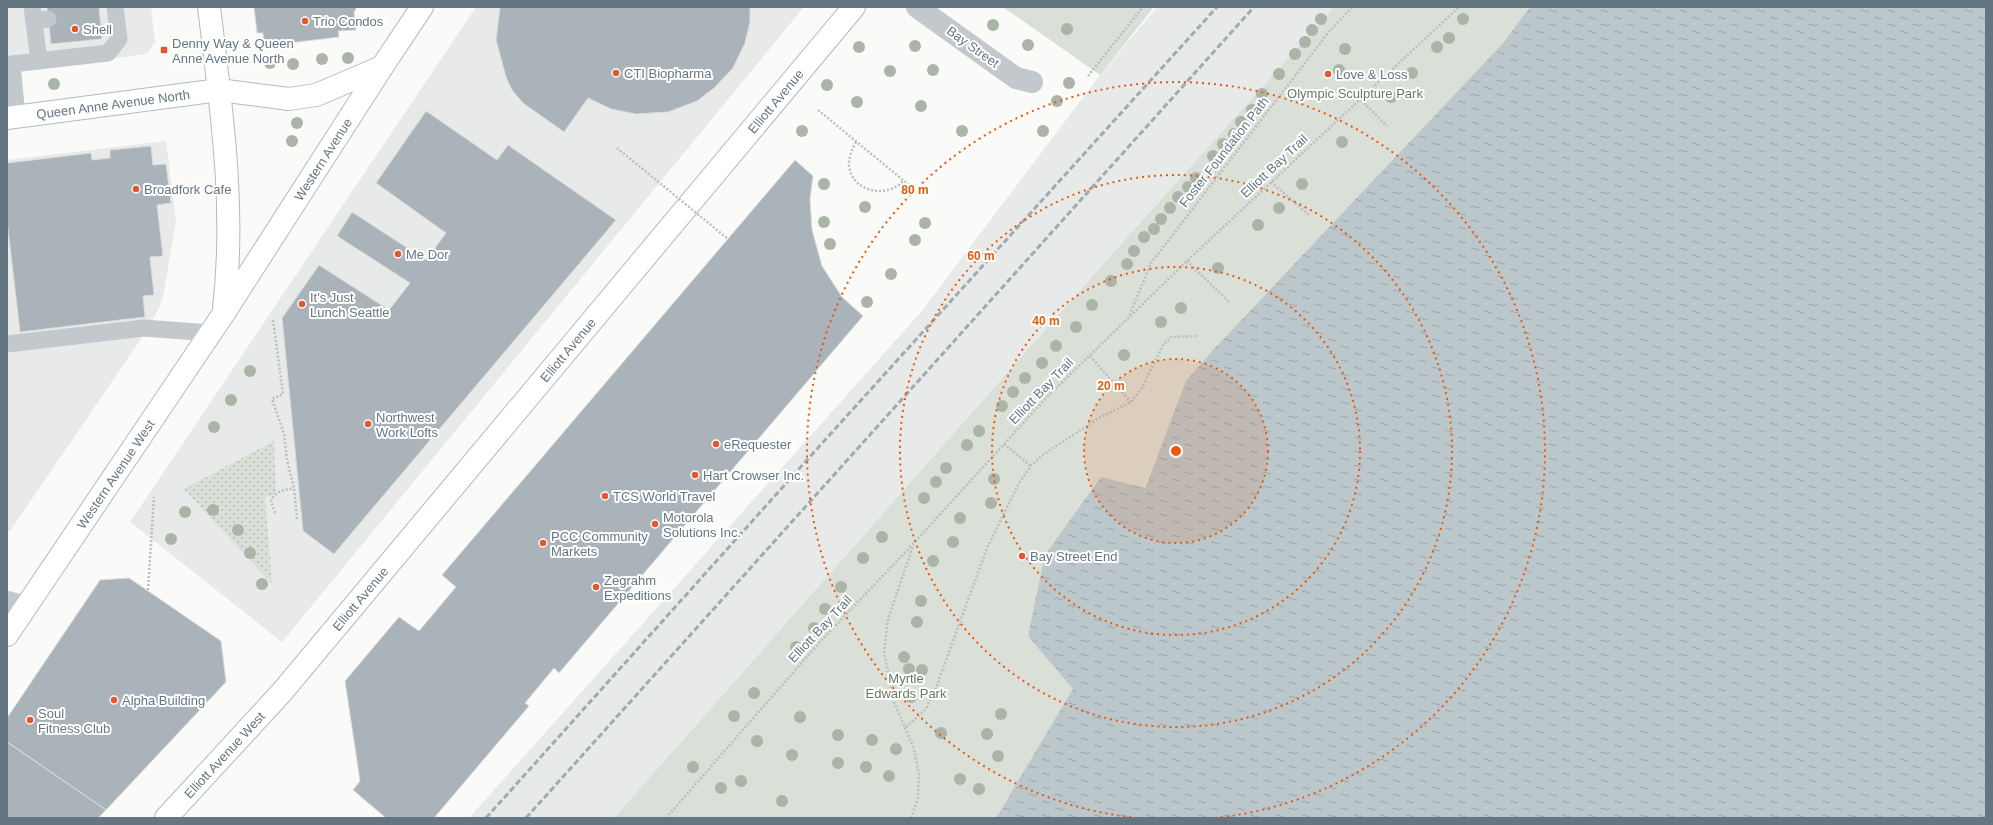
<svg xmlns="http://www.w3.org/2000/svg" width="1993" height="825" viewBox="0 0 1993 825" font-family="Helvetica,sans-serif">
  <defs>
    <pattern id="grass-dots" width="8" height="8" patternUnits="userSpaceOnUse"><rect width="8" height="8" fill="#dadfd7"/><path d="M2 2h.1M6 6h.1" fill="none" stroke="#b4b9b4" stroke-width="1.8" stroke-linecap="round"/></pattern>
    <pattern id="water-ripples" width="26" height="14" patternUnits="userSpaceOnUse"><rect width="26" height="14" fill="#bbc7cb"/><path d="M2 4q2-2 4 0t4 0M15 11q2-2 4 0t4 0" fill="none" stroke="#9ca6aa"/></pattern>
  </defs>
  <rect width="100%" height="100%" fill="#fafaf8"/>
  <g fill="#e8e9e9">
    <polygon points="7,7 151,7 155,42 147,54 7,71"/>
    <polygon points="476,7 804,7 282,642 130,522"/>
    <polygon points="1157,7 1334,7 1105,262 614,818 469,818 921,312 1100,75"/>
    <polygon points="166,141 176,221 163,297 158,310 141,339 10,531 7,531 7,160"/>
  </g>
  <polygon fill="url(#grass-dots)" points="274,441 276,494 265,497 272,584 184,489"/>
  <g fill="#dadfd7">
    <polygon points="1003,7 1154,7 1100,75"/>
    <polygon points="1334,7 1530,7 1503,43 1210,353 1187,381 1144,489 1101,477 1028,635 1074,689 996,818 614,818 1105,262"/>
  </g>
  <polygon fill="url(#water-ripples)" points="1530,7 1986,7 1986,818 996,818 1073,689 1028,636 1045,555 1101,477 1145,488 1186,381 1210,353 1503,43"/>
  <g fill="#aab3b9" stroke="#dcdcda">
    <polygon points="47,7 99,7 102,39 51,44"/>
    <polygon points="254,7 357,7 354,12 356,30 338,31 339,37 264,46 263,33 257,33"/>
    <polygon points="500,7 750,7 750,22 745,43 733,68 714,88 697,101 668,112 636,114 611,109 588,98 564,132 523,103 512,90 506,77 496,40"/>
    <polygon points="426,111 497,160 508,145 616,220 334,554 303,531 282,318 319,265 389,310 410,283 337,236 352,212 426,260 446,233 376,183"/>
    <polygon points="151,146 153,165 166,164 171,203 157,205 163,256 150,257 154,295 143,296 145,317 20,332 7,221 7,163 91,153 92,160 110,158 110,150"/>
    <polygon points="795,160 813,176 810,199 812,230 822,266 842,297 863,316 559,673 554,668 525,703 529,706 434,818 386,818 353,790 360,781 345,681 399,617 419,631 456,587 442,575"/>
    <polygon points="129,578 221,641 226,682 106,810 7,742 7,718 100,580"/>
    <polygon points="7,742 106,810 98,818 7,818"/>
  </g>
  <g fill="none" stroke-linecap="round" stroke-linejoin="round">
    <g stroke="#b3babf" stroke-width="24">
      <g id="secondary">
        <path id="s1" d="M7,118L219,90"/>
      </g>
    </g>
    <g stroke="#b5babe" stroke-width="24">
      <g id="primary">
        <path d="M209,7C221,107 236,207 224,308"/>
        <polyline points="219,90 289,99 316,95 382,67"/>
        <path id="s2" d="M7,635L224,313L382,67L422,7"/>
        <path id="s3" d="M166,818L282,692L854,7"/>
      </g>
    </g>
    <g stroke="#bbbfc2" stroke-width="2.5" stroke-dasharray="2 2" stroke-linecap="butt">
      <polyline points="1088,76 1143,7"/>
      <polyline points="1361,100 1387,126"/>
      <polyline points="818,110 909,185"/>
      <path d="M856,142C852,149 849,156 849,165C851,192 887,199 903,181"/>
      <polyline points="1271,182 1309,215"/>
      <polyline points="1187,261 1230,303"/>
      <polyline points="1128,319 1151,263 1328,33 1352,7"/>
      <polyline points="273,320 283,394 272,399 284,434 287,460 294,488 297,519"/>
      <polyline points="1090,356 1131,402"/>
      <polyline points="1004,444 1031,466"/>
      <path d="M275,513L271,501C275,491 284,490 294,488"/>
      <polyline points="148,590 154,497"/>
      <polyline points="906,727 926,709 937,685 987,548 1019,483 1031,466 1041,456 1099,418 1131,402 1142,388 1163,345 1171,337 1197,336"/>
      <polyline points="666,818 819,643 914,543 1046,398 1187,261 1459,7"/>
      <polyline points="911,818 918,798 919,774 914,749 894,702 884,652 888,619 913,546"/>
    </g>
    <g stroke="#c3c8cc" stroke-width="17">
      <polyline points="32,7 39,61"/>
      <polyline points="34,21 48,19"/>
      <polyline points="17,116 12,64 108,53 119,39 115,7"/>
      <polyline points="7,344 144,328 210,333"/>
    </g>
    <g stroke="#c3c8cc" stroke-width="22">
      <polyline points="917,7 1016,78 1032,82"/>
      <polyline points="7,602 26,607"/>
    </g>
    <use href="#secondary" stroke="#fff" stroke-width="22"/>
    <use href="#primary" stroke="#fff" stroke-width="22"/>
    <g stroke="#a2aab0" stroke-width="3" stroke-dasharray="6 3" stroke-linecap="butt">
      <polyline points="486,818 816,450 1217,7"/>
      <polyline points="526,818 1254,7"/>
    </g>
    <polyline stroke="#bbbfc2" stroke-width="2.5" stroke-dasharray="2 2" stroke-linecap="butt" points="617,148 728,239"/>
  </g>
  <g fill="#aab4a7">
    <circle cx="1321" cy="19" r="6"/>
    <circle cx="1463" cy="19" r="6"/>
    <circle cx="993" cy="25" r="6"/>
    <circle cx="1067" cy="29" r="6"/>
    <circle cx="1312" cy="30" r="6"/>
    <circle cx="1449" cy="38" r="6"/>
    <circle cx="1305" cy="42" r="6"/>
    <circle cx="1028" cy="45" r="6"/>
    <circle cx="915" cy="46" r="6"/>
    <circle cx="859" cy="47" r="6"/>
    <circle cx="1437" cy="47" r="6"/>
    <circle cx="1345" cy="49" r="6"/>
    <circle cx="1295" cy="54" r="6"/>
    <circle cx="348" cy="58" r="6"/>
    <circle cx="322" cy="59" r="6"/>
    <circle cx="270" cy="63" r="6"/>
    <circle cx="293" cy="64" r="6"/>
    <circle cx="933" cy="70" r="6"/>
    <circle cx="1339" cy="70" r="6"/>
    <circle cx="890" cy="71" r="6"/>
    <circle cx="1412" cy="73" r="6"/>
    <circle cx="1279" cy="74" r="6"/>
    <circle cx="1069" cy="83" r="6"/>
    <circle cx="54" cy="84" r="6"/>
    <circle cx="827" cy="85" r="6"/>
    <circle cx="1262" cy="94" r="6"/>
    <circle cx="1391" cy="97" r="6"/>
    <circle cx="1057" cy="101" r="6"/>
    <circle cx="857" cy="102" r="6"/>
    <circle cx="921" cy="106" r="6"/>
    <circle cx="1252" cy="110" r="6"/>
    <circle cx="1241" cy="122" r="6"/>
    <circle cx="297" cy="123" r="6"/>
    <circle cx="802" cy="131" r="6"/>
    <circle cx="962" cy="131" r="6"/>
    <circle cx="1043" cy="131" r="6"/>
    <circle cx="1234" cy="134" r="6"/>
    <circle cx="292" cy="141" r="6"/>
    <circle cx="1342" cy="142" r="6"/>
    <circle cx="1223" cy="144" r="6"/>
    <circle cx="1213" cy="156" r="6"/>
    <circle cx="1196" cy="178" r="6"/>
    <circle cx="824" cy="184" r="6"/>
    <circle cx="1302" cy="184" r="6"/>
    <circle cx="1188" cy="187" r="6"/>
    <circle cx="1178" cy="197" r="6"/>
    <circle cx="865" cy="207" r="6"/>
    <circle cx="1170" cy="208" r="6"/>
    <circle cx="1279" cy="208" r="6"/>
    <circle cx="1161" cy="219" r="6"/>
    <circle cx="824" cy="222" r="6"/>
    <circle cx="925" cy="223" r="6"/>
    <circle cx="1258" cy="225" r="6"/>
    <circle cx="1154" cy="229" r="6"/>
    <circle cx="1144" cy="237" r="6"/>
    <circle cx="915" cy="240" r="6"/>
    <circle cx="830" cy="244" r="6"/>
    <circle cx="1134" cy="251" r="6"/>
    <circle cx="1127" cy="264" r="6"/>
    <circle cx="1218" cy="268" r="6"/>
    <circle cx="891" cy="274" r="6"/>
    <circle cx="1111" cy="281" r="6"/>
    <circle cx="867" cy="302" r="6"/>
    <circle cx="1092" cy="305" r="6"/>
    <circle cx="1181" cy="308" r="6"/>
    <circle cx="1161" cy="322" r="6"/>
    <circle cx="1076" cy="327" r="6"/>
    <circle cx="1056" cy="346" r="6"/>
    <circle cx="1124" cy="355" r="6"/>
    <circle cx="1042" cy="363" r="6"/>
    <circle cx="250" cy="371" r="6"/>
    <circle cx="1025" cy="378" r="6"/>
    <circle cx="1013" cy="392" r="6"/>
    <circle cx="231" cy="400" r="6"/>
    <circle cx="1002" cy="406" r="6"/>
    <circle cx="214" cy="427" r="6"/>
    <circle cx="979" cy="431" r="6"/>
    <circle cx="967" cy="445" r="6"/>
    <circle cx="946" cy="468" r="6"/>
    <circle cx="994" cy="479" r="6"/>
    <circle cx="936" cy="482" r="6"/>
    <circle cx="924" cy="498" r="6"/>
    <circle cx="991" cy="503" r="6"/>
    <circle cx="213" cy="510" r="6"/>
    <circle cx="185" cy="512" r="6"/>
    <circle cx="960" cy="518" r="6"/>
    <circle cx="238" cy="530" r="6"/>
    <circle cx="882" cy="537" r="6"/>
    <circle cx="171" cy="539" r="6"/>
    <circle cx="953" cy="542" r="6"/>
    <circle cx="250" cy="553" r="6"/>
    <circle cx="863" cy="558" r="6"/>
    <circle cx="933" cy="561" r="6"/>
    <circle cx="262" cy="584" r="6"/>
    <circle cx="841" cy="587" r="6"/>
    <circle cx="921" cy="601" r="6"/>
    <circle cx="825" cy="609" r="6"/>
    <circle cx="917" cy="622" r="6"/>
    <circle cx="814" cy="628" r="6"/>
    <circle cx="796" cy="647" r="6"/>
    <circle cx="904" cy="657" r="6"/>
    <circle cx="909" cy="669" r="6"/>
    <circle cx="922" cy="670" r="6"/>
    <circle cx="754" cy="693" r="6"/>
    <circle cx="911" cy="697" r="6"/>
    <circle cx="1001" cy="714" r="6"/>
    <circle cx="734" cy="716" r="6"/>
    <circle cx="800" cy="717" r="6"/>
    <circle cx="941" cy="733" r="6"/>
    <circle cx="987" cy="734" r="6"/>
    <circle cx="838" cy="735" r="6"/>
    <circle cx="872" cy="740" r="6"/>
    <circle cx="757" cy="741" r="6"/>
    <circle cx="896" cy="749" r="6"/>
    <circle cx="792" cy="755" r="6"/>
    <circle cx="998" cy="756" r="6"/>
    <circle cx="838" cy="763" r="6"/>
    <circle cx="693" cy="767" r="6"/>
    <circle cx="866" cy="767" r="6"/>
    <circle cx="889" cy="776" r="6"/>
    <circle cx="960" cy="779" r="6"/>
    <circle cx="741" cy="781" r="6"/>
    <circle cx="721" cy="788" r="6"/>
    <circle cx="979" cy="789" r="6"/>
    <circle cx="782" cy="801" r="6"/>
  </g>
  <circle cx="1176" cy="451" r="92" fill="#e8590c" fill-opacity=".12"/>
  <g fill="none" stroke="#e8590c" stroke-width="2" stroke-dasharray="2 4">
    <circle cx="1176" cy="451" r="92"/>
    <circle cx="1176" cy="451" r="184"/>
    <circle cx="1176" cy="451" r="276"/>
    <path d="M1137 818A369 369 0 1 1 1215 818"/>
  </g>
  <g fill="#e4572e" stroke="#fff" stroke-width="1.5">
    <circle cx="305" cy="21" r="4"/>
    <circle cx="75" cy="29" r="4"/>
    <rect x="160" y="46" width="8" height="8" rx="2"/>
    <circle cx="616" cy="73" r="4"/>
    <circle cx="1328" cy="74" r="4"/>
    <circle cx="136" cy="189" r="4"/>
    <circle cx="398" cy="254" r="4"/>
    <circle cx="302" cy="304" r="4"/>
    <circle cx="368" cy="424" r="4"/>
    <circle cx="716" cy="444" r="4"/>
    <circle cx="695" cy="475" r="4"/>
    <circle cx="605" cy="496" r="4"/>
    <circle cx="655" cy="524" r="4"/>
    <circle cx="543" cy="543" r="4"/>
    <circle cx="1022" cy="556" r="4"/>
    <circle cx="596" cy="587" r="4"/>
    <circle cx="114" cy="700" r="4"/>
    <circle cx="30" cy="720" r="4"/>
  </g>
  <g text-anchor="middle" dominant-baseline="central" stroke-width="4" stroke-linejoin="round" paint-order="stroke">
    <g font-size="13" fill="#657683" stroke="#fff" text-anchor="start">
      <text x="313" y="21">Trio Condos</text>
      <text x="83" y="29">Shell</text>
      <text x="172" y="43">Denny Way &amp; Queen<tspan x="172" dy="15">Anne Avenue North</tspan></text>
      <text x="624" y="73">CTI Biopharma</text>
      <text x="1336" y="74">Love &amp; Loss</text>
      <text x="144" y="189">Broadfork Cafe</text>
      <text x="406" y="254">Me Dor</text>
      <text x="310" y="297">It's Just<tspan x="310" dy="15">Lunch Seattle</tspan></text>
      <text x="376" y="417">Northwest<tspan x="376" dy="15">Work Lofts</tspan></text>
      <text x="724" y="444">eRequester</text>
      <text x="703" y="475">Hart Crowser Inc.</text>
      <text x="613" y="496">TCS World Travel</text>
      <text x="663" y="517">Motorola<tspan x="663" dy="15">Solutions Inc.</tspan></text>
      <text x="551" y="536">PCC Community<tspan x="551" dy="15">Markets</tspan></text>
      <text x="1030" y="556">Bay Street End</text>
      <text x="604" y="580">Zegrahm<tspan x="604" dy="15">Expeditions</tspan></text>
      <text x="122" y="700">Alpha Building</text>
      <text x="38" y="713">Soul<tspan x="38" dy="15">Fitness Club</tspan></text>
    </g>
    <g font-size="13" fill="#657683" stroke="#fff">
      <text transform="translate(973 47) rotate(36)">Bay Street</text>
      <text stroke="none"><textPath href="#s3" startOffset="941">Elliott Avenue</textPath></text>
      <text stroke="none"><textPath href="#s1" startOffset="107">Queen Anne Avenue North</textPath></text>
      <text transform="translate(1224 152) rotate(-52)">Foster Foundation Path</text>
      <text stroke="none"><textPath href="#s2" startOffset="571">Western Avenue</textPath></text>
      <text transform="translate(1274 166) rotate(-43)">Elliott Bay Trail</text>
      <text stroke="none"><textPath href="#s3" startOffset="617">Elliott Avenue</textPath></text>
      <text transform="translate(1041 391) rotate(-46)">Elliott Bay Trail</text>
      <text stroke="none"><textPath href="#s2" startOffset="194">Western Avenue West</textPath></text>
      <text stroke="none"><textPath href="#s3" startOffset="293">Elliott Avenue</textPath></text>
      <text transform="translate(820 629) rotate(-47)">Elliott Bay Trail</text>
      <text stroke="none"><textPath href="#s3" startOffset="86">Elliott Avenue West</textPath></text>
    </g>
    <g font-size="13" fill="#687a64" stroke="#fff">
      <text x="1355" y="93">Olympic Sculpture Park</text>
      <text x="906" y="678">Myrtle<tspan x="906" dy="15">Edwards Park</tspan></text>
    </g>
  </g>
  <circle cx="1176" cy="451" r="6" fill="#e8590c" stroke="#fff" stroke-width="2"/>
  <g font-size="12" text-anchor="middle" font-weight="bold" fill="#e8590c" stroke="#fff" stroke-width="4" stroke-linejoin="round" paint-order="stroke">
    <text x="915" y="194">80 m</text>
    <text x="981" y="260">60 m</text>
    <text x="1046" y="325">40 m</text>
    <text x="1111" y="390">20 m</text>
  </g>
  <rect width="1993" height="825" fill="none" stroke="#657683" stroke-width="16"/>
</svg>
